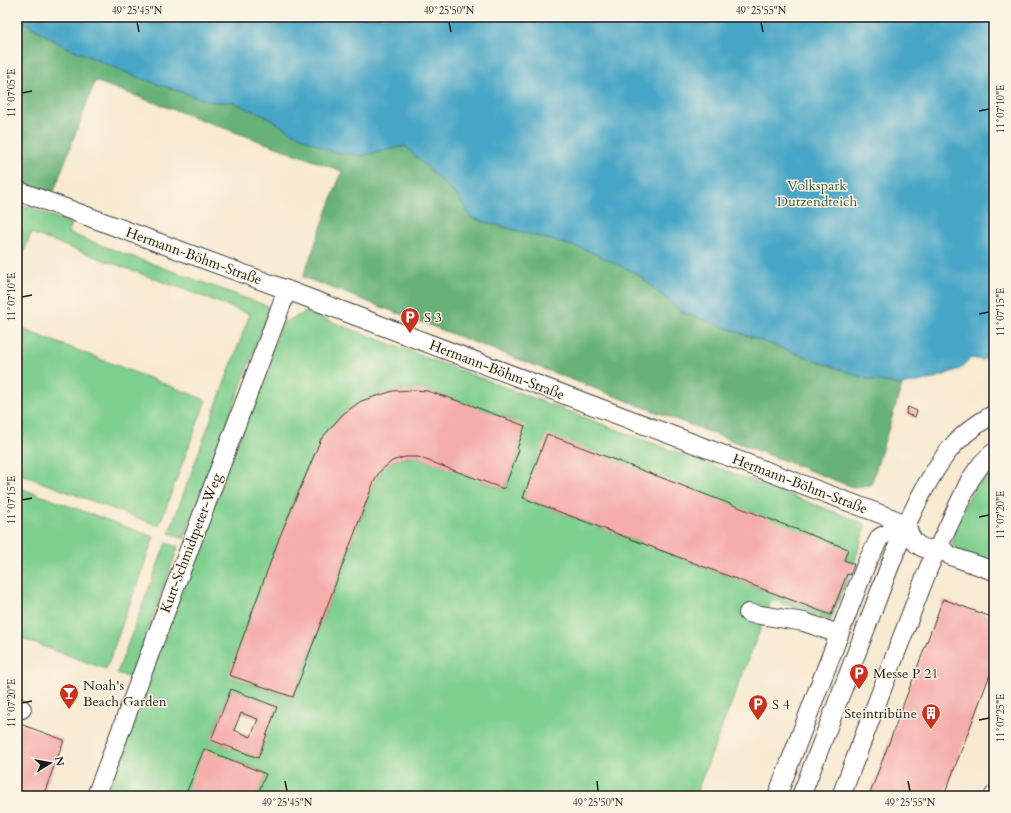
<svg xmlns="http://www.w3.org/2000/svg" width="1011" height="813" viewBox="0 0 1011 813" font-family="Cardo,serif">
  <rect width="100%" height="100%" fill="#fcf5e5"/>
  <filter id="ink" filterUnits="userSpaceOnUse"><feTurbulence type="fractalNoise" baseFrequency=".025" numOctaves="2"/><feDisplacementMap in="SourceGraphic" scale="8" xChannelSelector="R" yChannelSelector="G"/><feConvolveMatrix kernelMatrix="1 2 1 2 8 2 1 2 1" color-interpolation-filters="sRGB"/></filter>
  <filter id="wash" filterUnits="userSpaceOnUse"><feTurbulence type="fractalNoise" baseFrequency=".012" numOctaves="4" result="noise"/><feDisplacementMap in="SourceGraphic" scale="16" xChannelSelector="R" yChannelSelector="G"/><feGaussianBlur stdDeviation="0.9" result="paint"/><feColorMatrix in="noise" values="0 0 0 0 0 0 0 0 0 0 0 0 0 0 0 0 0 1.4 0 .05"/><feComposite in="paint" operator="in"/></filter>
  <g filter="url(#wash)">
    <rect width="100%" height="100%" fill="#f8e9d1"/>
    <g fill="#7fcf8f" stroke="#4e7656" fill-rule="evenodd">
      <polygon points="22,204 72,224 68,233 270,307 184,539 169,533 250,314 31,233 17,271 17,216"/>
      <path d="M306,312L866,524L854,564L830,621L772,599L695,796H257L266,774L227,757L223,768L188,796H106L282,323ZM414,390L412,414L427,391L467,404L459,427L470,431L479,408L514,421L505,444L519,450L504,489L418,457C395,457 383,463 373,484L293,697L252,684L257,673L285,524L298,489L321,499L326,488L303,478L320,439L340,453L347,444L328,429L343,414L361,401L382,419L372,396L393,391ZM523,498L846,574L830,615ZM230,690L277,707L258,758L211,740Z"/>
      <polygon points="17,327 206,400 159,526 17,473"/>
      <polygon points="994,464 994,565 957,551 952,543 958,520 977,481"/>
      <polygon points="17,487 154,537 106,669 17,637"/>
      <polygon points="166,543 178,547 131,678 117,673"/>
    </g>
    <polygon fill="#67b27a" stroke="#42674b" points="17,18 60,44 139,78 211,102 233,102 269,118 289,131 361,156 405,146 458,197 471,218 584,249 636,273 682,312 867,379 902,385 871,485 853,487 303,277 342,171 95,81 51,199 17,186"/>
    <polygon fill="#47a6c6" stroke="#326171" points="17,17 994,17 994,355 981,360 971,358 966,362 962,368 933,379 902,385 867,379 682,312 636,273 584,249 471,218 458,197 405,146 361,156 332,152 289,131 269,118 233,102 211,102 139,78 60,44"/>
    <g id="blocks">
      <g fill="#f5adab" fill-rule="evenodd">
        <polygon points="415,390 427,391 468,404 525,426 517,449 519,450 504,489 418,457 405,457 392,461 379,472 373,484 293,697 229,675 280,536 321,439 343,414 361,401 393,391"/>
        <polygon points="908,407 917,411 915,417 906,414"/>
        <polygon points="547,434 848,549 844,560 854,564 850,575 847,574 831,615 523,498"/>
        <polygon points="943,599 994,618 994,664 944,796 869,796"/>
        <path d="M231,689L277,707L258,758L211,740ZM241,713L258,719L251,737L234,730Z"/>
        <polygon points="17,723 64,740 43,796 17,796"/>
        <polygon points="204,749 266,774 257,796 185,796"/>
      </g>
    </g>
  </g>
  <g filter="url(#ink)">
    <use href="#blocks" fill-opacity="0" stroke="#3d3b37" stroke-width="1"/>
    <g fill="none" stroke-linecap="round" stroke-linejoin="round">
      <g stroke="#3d3b37" stroke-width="20">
        <g id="minor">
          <polyline points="17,196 19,191 287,290 907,524"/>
          <path d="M907,524C909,541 922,554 939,547"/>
          <polyline points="939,547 951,556 994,571"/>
          <polyline points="748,613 804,622 839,634"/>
          <polyline points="17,707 22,709"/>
          <polyline points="96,796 287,290"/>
          <polyline points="777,796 867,562 880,537 907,524"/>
          <path d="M801,796C826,733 850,670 874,607C894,555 913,500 946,454C959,437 976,424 994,414"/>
          <polyline points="841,796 929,567 970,480 982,463 994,452"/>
          <polyline points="994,796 994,795"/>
        </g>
      </g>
      <use href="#minor" stroke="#fff" stroke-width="18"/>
    </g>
  </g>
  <path fill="none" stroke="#1c1c1c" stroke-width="1.5" d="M137,22L139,32M449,22L451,32M761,22L763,32M22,93L32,91M979,111L989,109M22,297L32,295M979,314L989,312M22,500L32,498M979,517L989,515M22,703L32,701M979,720L989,718M285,781L287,791M597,781L598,791M908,781L910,791"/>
  <defs>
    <g id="parking-pin" transform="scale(1)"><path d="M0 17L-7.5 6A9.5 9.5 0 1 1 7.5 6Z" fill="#c8321e" stroke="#fcf5e5"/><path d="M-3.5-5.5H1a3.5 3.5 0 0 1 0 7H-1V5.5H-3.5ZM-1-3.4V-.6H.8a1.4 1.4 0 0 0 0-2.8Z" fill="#fff"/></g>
    <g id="bar-pin" transform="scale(1)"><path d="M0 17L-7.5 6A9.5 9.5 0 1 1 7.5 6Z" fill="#c8321e" stroke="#fcf5e5"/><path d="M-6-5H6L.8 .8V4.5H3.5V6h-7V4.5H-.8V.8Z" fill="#fff"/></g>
    <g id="building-pin" transform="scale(1)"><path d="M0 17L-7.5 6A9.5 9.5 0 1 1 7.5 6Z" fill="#c8321e" stroke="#fcf5e5"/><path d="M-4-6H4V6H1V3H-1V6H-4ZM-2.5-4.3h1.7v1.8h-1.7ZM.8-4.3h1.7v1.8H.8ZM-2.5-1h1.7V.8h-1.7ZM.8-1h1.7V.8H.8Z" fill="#fff"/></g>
  </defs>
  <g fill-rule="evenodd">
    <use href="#parking-pin" x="410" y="317"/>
    <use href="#parking-pin" x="859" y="673"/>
    <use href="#bar-pin" x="69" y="693"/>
    <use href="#parking-pin" x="758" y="704"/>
    <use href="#building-pin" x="931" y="713"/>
  </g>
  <g text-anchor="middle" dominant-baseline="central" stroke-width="3" stroke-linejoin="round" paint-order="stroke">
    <g font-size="14" fill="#3f5b44" stroke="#fcf5e5">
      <text x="817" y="185">Volkspark<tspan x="817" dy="16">Dutzendteich</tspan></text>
    </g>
    <g font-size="14" fill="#1c1c1c" stroke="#fcf5e5">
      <text transform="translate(194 256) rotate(20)">Hermann-Böhm-Straße</text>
      <text transform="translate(497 370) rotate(21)">Hermann-Böhm-Straße</text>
      <text transform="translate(800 484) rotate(21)">Hermann-Böhm-Straße</text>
      <text transform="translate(191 543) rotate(-69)">Kurt-Schmidtpeter-Weg</text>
    </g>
    <g font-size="14" fill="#1c1c1c" stroke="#fcf5e5" text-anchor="start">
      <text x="424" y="317">S 3</text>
      <text x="873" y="673">Messe P 21</text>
      <text x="83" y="685">Noah's<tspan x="83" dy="16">Beach Garden</tspan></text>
      <text x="772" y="704">S 4</text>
      <text x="917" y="713" text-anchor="end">Steintribüne</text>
    </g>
  </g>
  <rect width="1011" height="813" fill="none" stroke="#fcf5e5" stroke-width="44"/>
  <g transform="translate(50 763) rotate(79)" stroke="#fcf5e5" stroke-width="3" paint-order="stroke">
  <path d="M0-3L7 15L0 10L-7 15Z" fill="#1c1c1c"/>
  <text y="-6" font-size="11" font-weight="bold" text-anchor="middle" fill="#1c1c1c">N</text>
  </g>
  <rect x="22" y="22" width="967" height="769" fill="none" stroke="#1c1c1c" stroke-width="1.5"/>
  <g font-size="10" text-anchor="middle" fill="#1c1c1c">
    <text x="137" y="14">49°25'45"N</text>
    <text x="449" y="14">49°25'50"N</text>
    <text x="761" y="14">49°25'55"N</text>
    <text transform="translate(11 93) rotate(-90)" y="4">11°07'05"E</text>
    <text transform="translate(1000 109) rotate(-90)" y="4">11°07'10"E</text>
    <text transform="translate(11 297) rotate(-90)" y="4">11°07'10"E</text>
    <text transform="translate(1000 312) rotate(-90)" y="4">11°07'15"E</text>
    <text transform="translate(11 500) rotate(-90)" y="4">11°07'15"E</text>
    <text transform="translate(1000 515) rotate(-90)" y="4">11°07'20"E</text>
    <text transform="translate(11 703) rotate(-90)" y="4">11°07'20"E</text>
    <text transform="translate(1000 718) rotate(-90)" y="4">11°07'25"E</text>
    <text x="287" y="806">49°25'45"N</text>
    <text x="598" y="806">49°25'50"N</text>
    <text x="910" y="806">49°25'55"N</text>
  </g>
</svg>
